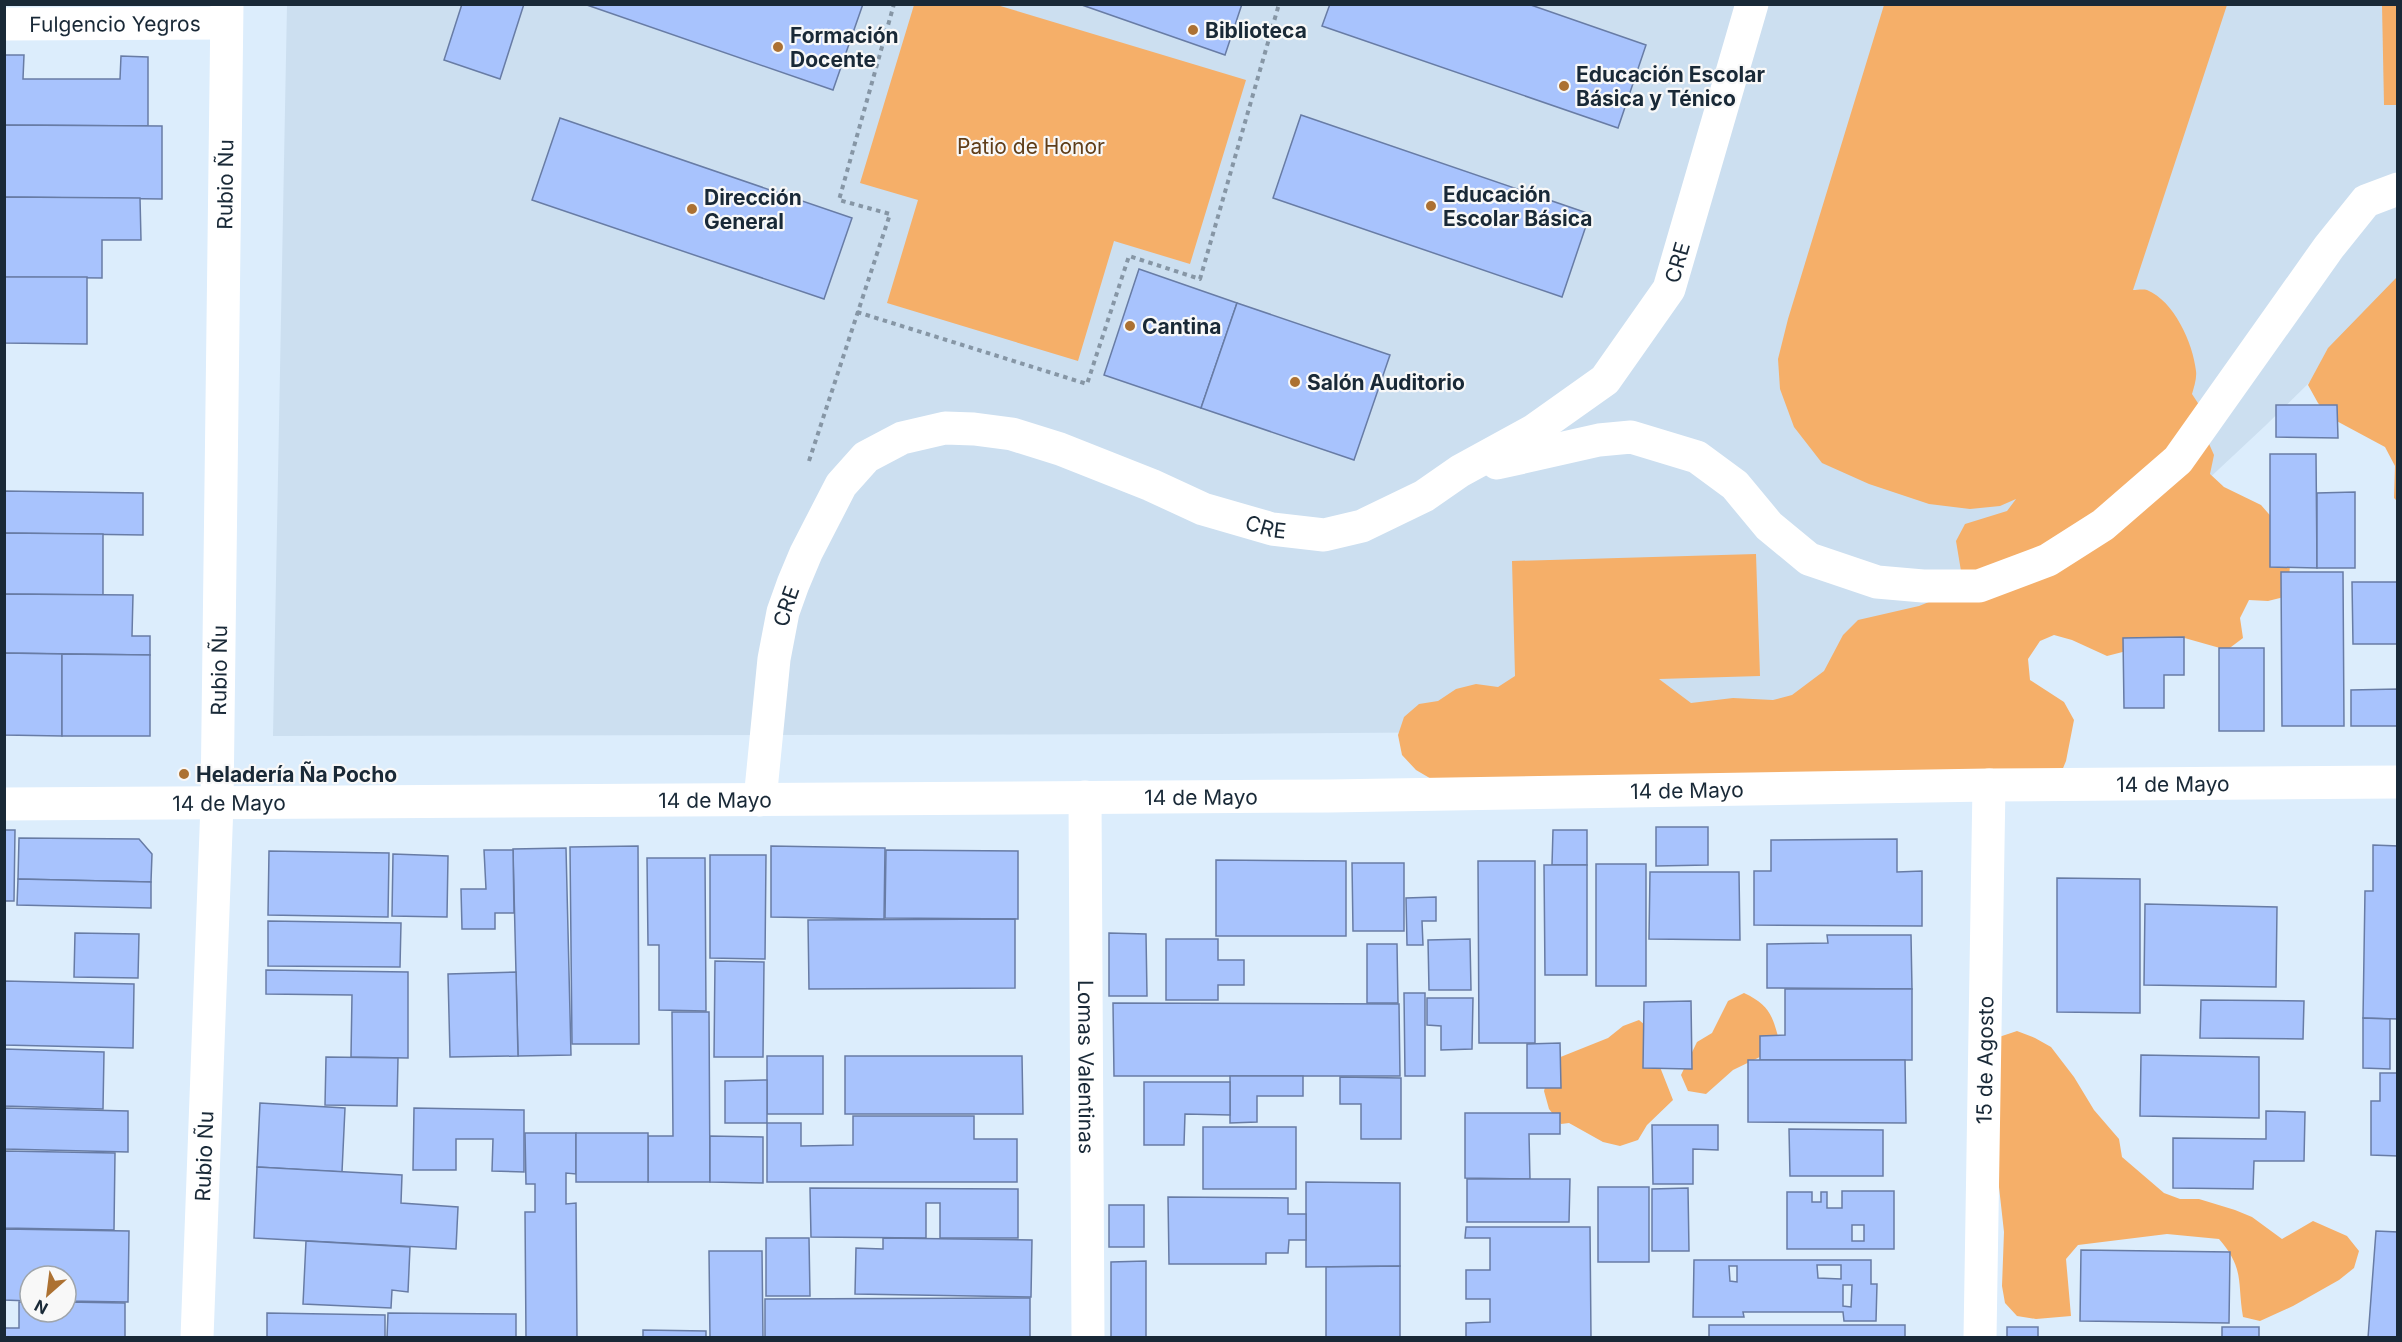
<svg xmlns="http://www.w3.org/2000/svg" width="2402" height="1342" viewBox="0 0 2402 1342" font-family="Inter,sans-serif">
  <rect width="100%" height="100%" fill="#dcedfc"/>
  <polygon fill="#ccdff0" points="287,5 2397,5 2397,300 2373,320 2265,426 2016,659 2011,728 1215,734 273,736"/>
  <g fill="#f5af69">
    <polygon points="914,5 997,5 1246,80 1190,264 1114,241 1078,361 887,303 918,200 860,183"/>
    <path d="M1884,5H2227L2133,290C2137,290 2143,289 2147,290C2174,301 2193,343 2196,371C2197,378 2194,387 2192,394L2207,417L2206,437L2214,455L2210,474L2224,487L2261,505L2275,521L2292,532L2288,596L2268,601L2249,600L2240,618L2243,638L2227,650L2181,637L2107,656L2072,640L2054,635L2040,641L2028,659L2030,680L2064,702L2074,720L2066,761L2056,785L1433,780L1416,770L1402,755L1398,735L1404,717L1419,704L1438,701L1456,689L1476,684L1498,687L1515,676L1512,561L1756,554L1760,676L1659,679L1691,703L1733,698L1773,700L1792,695L1824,671L1843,635L1858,620L1919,606L1956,591L1961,571L1956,541L1965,524L2007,511L2016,499L2000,506L1970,509L1929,504L1869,484L1822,463L1794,427L1780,389L1778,359L1788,319Z"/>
    <polygon points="2382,5 2397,5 2397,105 2384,105"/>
    <polygon points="2397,277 2397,501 2394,498 2395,466 2385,447 2331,418 2318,403 2308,385 2328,348"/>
    <path d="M1744,993C1769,1005 1772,1014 1779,1040L1766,1054L1733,1070L1706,1094L1688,1091L1681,1075L1697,1042L1712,1033L1728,1001Z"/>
    <polygon points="1639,1020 1652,1031 1660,1067 1673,1100 1647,1125 1638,1140 1620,1146 1603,1142 1569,1123 1561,1124 1549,1109 1544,1091 1549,1073 1558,1058 1608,1038 1623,1026"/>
    <path d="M2017,1031L2035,1038L2051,1047L2074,1077L2094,1110L2119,1139L2122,1157L2164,1193L2180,1199H2199L2235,1210L2252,1217L2282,1239L2313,1221L2347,1236L2359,1251L2354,1268L2339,1280L2293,1306L2260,1321L2243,1317C2237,1282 2245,1269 2219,1239L2167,1234L2078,1245L2066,1259L2071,1316L2036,1319L2017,1316L2005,1303L2002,1286L2004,1232L1996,1160L1999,1037Z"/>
  </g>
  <g fill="#a8c3fd" stroke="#687ca5" stroke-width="1.5" fill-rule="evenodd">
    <polygon points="462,4 524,4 500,79 444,60"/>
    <polygon points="584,4 863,4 833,90"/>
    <polygon points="1079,4 1242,4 1225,55"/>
    <polygon points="1330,4 1528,4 1646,45 1618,128 1322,26"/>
    <polygon points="4,55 24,55 23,79 120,79 121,56 148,57 148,126 4,125"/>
    <polygon points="1301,115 1590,214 1562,297 1273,198"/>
    <polygon points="560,118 852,218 824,299 532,200"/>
    <polygon points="4,125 162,126 162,199 4,197"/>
    <polygon points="4,197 140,198 141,240 102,240 102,278 4,277"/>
    <polygon points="1139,269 1237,303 1201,408 1104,375"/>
    <polygon points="4,277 87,277 87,344 4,343"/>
    <polygon points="1237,303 1390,355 1354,460 1201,408"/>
    <polygon points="2276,405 2337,405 2338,438 2276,437"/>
    <polygon points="2270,454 2316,454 2317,568 2270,567"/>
    <polygon points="4,491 143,493 143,535 4,533"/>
    <polygon points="2355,492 2355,568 2317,568 2317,493"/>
    <polygon points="4,533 103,534 103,595 4,594"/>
    <polygon points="2281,572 2343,572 2344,726 2282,726"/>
    <polygon points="2352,582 2398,582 2398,644 2353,644"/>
    <polygon points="4,594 133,595 132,636 150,636 150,655 4,653"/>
    <polygon points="2184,637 2184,675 2164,675 2164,708 2124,708 2123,638"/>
    <rect x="2219" y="648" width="45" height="83"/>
    <polygon points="4,653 62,654 62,736 4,735"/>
    <polygon points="62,654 150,655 150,736 62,736"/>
    <polygon points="2398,689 2398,726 2351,726 2351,690"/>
    <polygon points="1656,827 1708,827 1708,865 1656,866"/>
    <polygon points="4,830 15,830 14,901 4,901"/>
    <polygon points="1553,830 1587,830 1587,865 1552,865"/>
    <polygon points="19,838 139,839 152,854 151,882 18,879"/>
    <polygon points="1897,839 1897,872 1922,871 1922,926 1754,925 1754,871 1771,871 1771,840"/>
    <polygon points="2373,845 2398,846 2398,1019 2363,1018 2365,891 2373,891"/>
    <polygon points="638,846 639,1044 572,1044 570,847"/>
    <polygon points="771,846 885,848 884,919 771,917"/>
    <polygon points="566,848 571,1055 518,1056 513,849"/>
    <polygon points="484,850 513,850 514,913 495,913 495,929 462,929 461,889 486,889"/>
    <polygon points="886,850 1018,851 1018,919 885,918"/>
    <polygon points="269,851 389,853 388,917 268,915"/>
    <polygon points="393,854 448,856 447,917 392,916"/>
    <polygon points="710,855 766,855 765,959 710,958"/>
    <polygon points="647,858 705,858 706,1011 659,1010 659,945 648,945"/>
    <polygon points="1216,860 1346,861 1346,936 1216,936"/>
    <polygon points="1478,861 1535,861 1535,1043 1479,1043"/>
    <polygon points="1352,863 1404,863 1404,931 1353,931"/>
    <rect x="1596" y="864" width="50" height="122"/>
    <polygon points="1544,865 1587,865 1587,975 1545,975"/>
    <polygon points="1650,872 1739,872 1740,940 1649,939"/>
    <polygon points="2057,878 2140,879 2140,1013 2057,1012"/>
    <polygon points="18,879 151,882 151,908 17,905"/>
    <polygon points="1436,897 1436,921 1422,921 1423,945 1407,945 1406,898"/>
    <polygon points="2145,904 2277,907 2276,987 2144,985"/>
    <polygon points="1015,919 1015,988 809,989 808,920"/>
    <polygon points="268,921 401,923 400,967 268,966"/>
    <polygon points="75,933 139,934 138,978 74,977"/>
    <polygon points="1109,933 1146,934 1147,996 1109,996"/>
    <polygon points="1827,935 1911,935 1912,989 1767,988 1767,944 1828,943"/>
    <polygon points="1166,939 1218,939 1218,960 1244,960 1244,985 1218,985 1218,1000 1166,1000"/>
    <polygon points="1470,939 1471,990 1429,990 1428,940"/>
    <polygon points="1367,944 1397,944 1398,1003 1367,1003"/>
    <polygon points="715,961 764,962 763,1057 714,1057"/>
    <polygon points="266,970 408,972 408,1058 351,1057 352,995 266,994"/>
    <polygon points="516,972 518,1056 450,1057 448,974"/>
    <polygon points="4,981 134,984 133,1048 4,1045"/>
    <polygon points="1785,989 1912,989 1912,1060 1760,1060 1760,1036 1785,1035"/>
    <polygon points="1404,993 1425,993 1425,1076 1405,1076"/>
    <polygon points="1427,998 1473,998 1472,1049 1441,1050 1441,1026 1427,1025"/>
    <polygon points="2201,1000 2304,1001 2303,1039 2200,1038"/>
    <polygon points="1691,1001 1692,1069 1643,1068 1644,1002"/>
    <polygon points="1113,1003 1399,1004 1400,1076 1114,1076"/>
    <polygon points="672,1012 709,1012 710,1182 648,1182 648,1136 673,1136"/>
    <polygon points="2363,1018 2390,1019 2390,1069 2363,1068"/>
    <polygon points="1560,1043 1561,1088 1527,1088 1527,1044"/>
    <polygon points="4,1049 104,1052 103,1109 4,1106"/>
    <polygon points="2141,1055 2259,1057 2259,1118 2140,1116"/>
    <rect x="767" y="1056" width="56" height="58"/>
    <polygon points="845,1056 1022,1056 1023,1114 845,1114"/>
    <polygon points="326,1057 398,1058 397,1106 325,1105"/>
    <polygon points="1748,1060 1905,1060 1906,1123 1748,1122"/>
    <polygon points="2380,1073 2398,1073 2398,1156 2371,1155 2371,1101 2380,1101"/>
    <polygon points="1230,1076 1303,1076 1303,1096 1257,1096 1257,1122 1230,1123"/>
    <polygon points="1340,1077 1401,1078 1401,1139 1361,1139 1361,1104 1340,1104"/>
    <polygon points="767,1080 767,1123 725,1123 725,1081"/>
    <polygon points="1144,1082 1230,1082 1230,1115 1185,1114 1184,1145 1144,1145"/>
    <polygon points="260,1103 345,1108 342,1172 257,1167"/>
    <polygon points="4,1108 128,1111 128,1152 4,1149"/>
    <polygon points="414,1108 524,1110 524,1172 492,1171 493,1139 456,1139 456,1170 413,1170"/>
    <polygon points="2266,1111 2305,1112 2304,1161 2254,1161 2253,1189 2173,1188 2173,1138 2266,1139"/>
    <polygon points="1465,1113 1560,1113 1560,1134 1529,1134 1530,1179 1465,1178"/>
    <polygon points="853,1116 974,1116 974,1139 1017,1139 1017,1182 767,1182 767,1123 801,1123 801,1146 853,1145"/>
    <polygon points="1652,1125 1718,1125 1718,1150 1693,1149 1693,1184 1653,1184"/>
    <rect x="1203" y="1127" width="93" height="62"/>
    <polygon points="1789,1129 1883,1130 1883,1176 1790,1176"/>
    <polygon points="525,1133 576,1133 576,1174 566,1173 566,1204 576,1203 577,1338 526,1338 525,1212 535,1212 535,1184 526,1184"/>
    <rect x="576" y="1133" width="72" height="49"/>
    <polygon points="710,1136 763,1137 763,1183 710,1182"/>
    <polygon points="4,1151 115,1153 114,1230 4,1228"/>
    <polygon points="257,1167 402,1175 401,1203 458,1207 456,1249 254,1238"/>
    <polygon points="1467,1179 1570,1179 1569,1222 1467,1222"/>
    <polygon points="1306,1182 1400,1183 1400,1266 1306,1267"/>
    <rect x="1598" y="1187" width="51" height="75"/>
    <polygon points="810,1188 1018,1189 1018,1238 940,1238 940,1203 926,1203 926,1238 811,1237"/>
    <polygon points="1688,1188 1689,1251 1652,1251 1652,1189"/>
    <path d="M1842,1191H1894V1249H1787V1192H1812V1202H1821V1192H1827V1208H1842ZM1852,1225H1864V1241H1852Z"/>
    <polygon points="1168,1197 1288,1198 1288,1214 1306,1214 1306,1240 1289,1240 1288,1253 1266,1253 1266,1264 1169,1264"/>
    <rect x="1109" y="1205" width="35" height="42"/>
    <polygon points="1466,1227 1590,1227 1591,1338 1466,1338 1466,1323 1490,1322 1490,1299 1466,1299 1466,1270 1490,1270 1490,1238 1465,1238"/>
    <polygon points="4,1229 129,1231 128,1302 66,1301 66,1276 30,1276 30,1301 4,1300"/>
    <polygon points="2376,1231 2398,1232 2398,1338 2368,1338"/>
    <polygon points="766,1238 809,1238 810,1296 766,1296"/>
    <polygon points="883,1238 1032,1240 1031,1297 855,1294 856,1248 883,1249"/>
    <polygon points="306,1241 410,1247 408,1292 392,1290 391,1308 303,1304"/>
    <polygon points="2081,1250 2230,1252 2229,1323 2080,1321"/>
    <polygon points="709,1251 762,1251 763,1338 710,1338"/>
    <path d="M1694,1260H1871V1284H1877L1876,1321H1844L1843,1312H1743L1744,1317H1693ZM1817,1265H1841V1279L1818,1278ZM1729,1266H1737V1282L1730,1281ZM1843,1285H1852L1851,1307L1843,1306Z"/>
    <polygon points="1146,1261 1146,1338 1111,1338 1111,1262"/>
    <polygon points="1400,1266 1400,1338 1326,1338 1326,1267"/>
    <polygon points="1030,1298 1030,1338 765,1338 765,1299"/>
    <polygon points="19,1302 30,1302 30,1312 66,1312 66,1302 125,1303 125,1338 4,1338 4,1328 19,1328"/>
    <polygon points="267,1313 385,1315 385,1338 267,1338"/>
    <polygon points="388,1313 516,1314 516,1338 387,1338"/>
    <rect x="1709" y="1325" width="196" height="13"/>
    <rect x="2007" y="1327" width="31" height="11"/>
    <rect x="2222" y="1327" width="37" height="11"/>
    <polygon points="643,1330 706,1331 706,1338 643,1338"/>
  </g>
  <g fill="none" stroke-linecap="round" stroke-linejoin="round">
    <g stroke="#8696a5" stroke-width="4" stroke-dasharray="4.5 4.5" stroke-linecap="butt">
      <polyline points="857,312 1087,384 1129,256 1200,279 1279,4"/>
      <polyline points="809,461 890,214 839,200 894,4"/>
    </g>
    <g stroke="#fff" stroke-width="33">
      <path id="s1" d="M4,24L226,23"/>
      <polyline points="1497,463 1599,440 1631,437 1697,457 1735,485 1769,526 1809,559 1877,582 1923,586 1979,586 2048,560 2103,525 2178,460 2329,247 2366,201 2398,189"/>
      <path id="s2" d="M1085,797L1088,1338"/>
      <path id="s3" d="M760,800L774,659L783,612L793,584L806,553L841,485L866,457L902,438L945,428L974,429L1012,434L1060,449L1151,485L1203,509L1272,529L1324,535L1362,526L1424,496L1460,471L1533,431L1605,380L1669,289L1752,4"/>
      <path id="s4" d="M4,804L1329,796L1989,785L2398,782"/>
      <path id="s5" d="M197,1338L217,804L227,4"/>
      <path id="s6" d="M1980,1338L1989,785"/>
    </g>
  </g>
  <g fill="#ac7132" stroke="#f8f8f8" stroke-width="2">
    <circle cx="1193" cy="30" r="6"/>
    <circle cx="778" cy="47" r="6"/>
    <circle cx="1564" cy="86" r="6"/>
    <circle cx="1431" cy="206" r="6"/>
    <circle cx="692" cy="209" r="6"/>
    <circle cx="1130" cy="326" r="6"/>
    <circle cx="1295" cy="382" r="6"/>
    <circle cx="184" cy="774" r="6"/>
  </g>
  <g text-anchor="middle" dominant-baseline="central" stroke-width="4.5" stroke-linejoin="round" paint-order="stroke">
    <g font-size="21" fill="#192937" stroke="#f8f8f8">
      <text stroke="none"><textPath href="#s1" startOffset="111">Fulgencio Yegros</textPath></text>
      <text stroke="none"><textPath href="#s5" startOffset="1154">Rubio Ñu</textPath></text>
      <text stroke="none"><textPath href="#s3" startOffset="1311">CRE</textPath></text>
      <text stroke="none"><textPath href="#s3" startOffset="790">CRE</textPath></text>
      <text stroke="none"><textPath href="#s3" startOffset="196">CRE</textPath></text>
      <text stroke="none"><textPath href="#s5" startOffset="668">Rubio Ñu</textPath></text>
      <text stroke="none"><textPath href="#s4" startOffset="2169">14 de Mayo</textPath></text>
      <text stroke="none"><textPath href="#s4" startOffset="1683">14 de Mayo</textPath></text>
      <text stroke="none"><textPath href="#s4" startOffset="1197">14 de Mayo</textPath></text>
      <text stroke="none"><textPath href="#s4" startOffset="711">14 de Mayo</textPath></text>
      <text stroke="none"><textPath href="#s4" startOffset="225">14 de Mayo</textPath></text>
      <text stroke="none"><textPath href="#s6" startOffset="278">15 de Agosto</textPath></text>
      <text stroke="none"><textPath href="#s2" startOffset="270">Lomas Valentinas</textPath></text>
      <text stroke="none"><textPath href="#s5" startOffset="182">Rubio Ñu</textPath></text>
    </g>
    <g font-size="21" font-weight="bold" fill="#192937" stroke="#f8f8f8" text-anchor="start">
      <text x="1205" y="30">Biblioteca</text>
      <text x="790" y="35">Formación<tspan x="790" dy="24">Docente</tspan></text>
      <text x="1576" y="74">Educación Escolar<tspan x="1576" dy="24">Básica y Ténico</tspan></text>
      <text x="1443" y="194">Educación<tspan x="1443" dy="24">Escolar Básica</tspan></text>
      <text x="704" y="197">Dirección<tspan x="704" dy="24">General</tspan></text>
      <text x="1142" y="326">Cantina</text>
      <text x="1307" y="382">Salón Auditorio</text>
      <text x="196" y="774">Heladería Ña Pocho</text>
    </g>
    <g font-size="21" fill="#603e19" stroke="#f8f8f8">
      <text x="1031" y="146">Patio de Honor</text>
    </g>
  </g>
  <rect width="2402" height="1342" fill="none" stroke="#192937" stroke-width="12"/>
  <g transform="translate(48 1294) rotate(208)"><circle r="28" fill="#f8f8f8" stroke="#9fa5ab" stroke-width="1.5"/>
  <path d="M0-4.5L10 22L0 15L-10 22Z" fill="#ac7132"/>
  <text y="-9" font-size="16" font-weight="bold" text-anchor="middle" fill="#192937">N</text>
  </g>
</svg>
